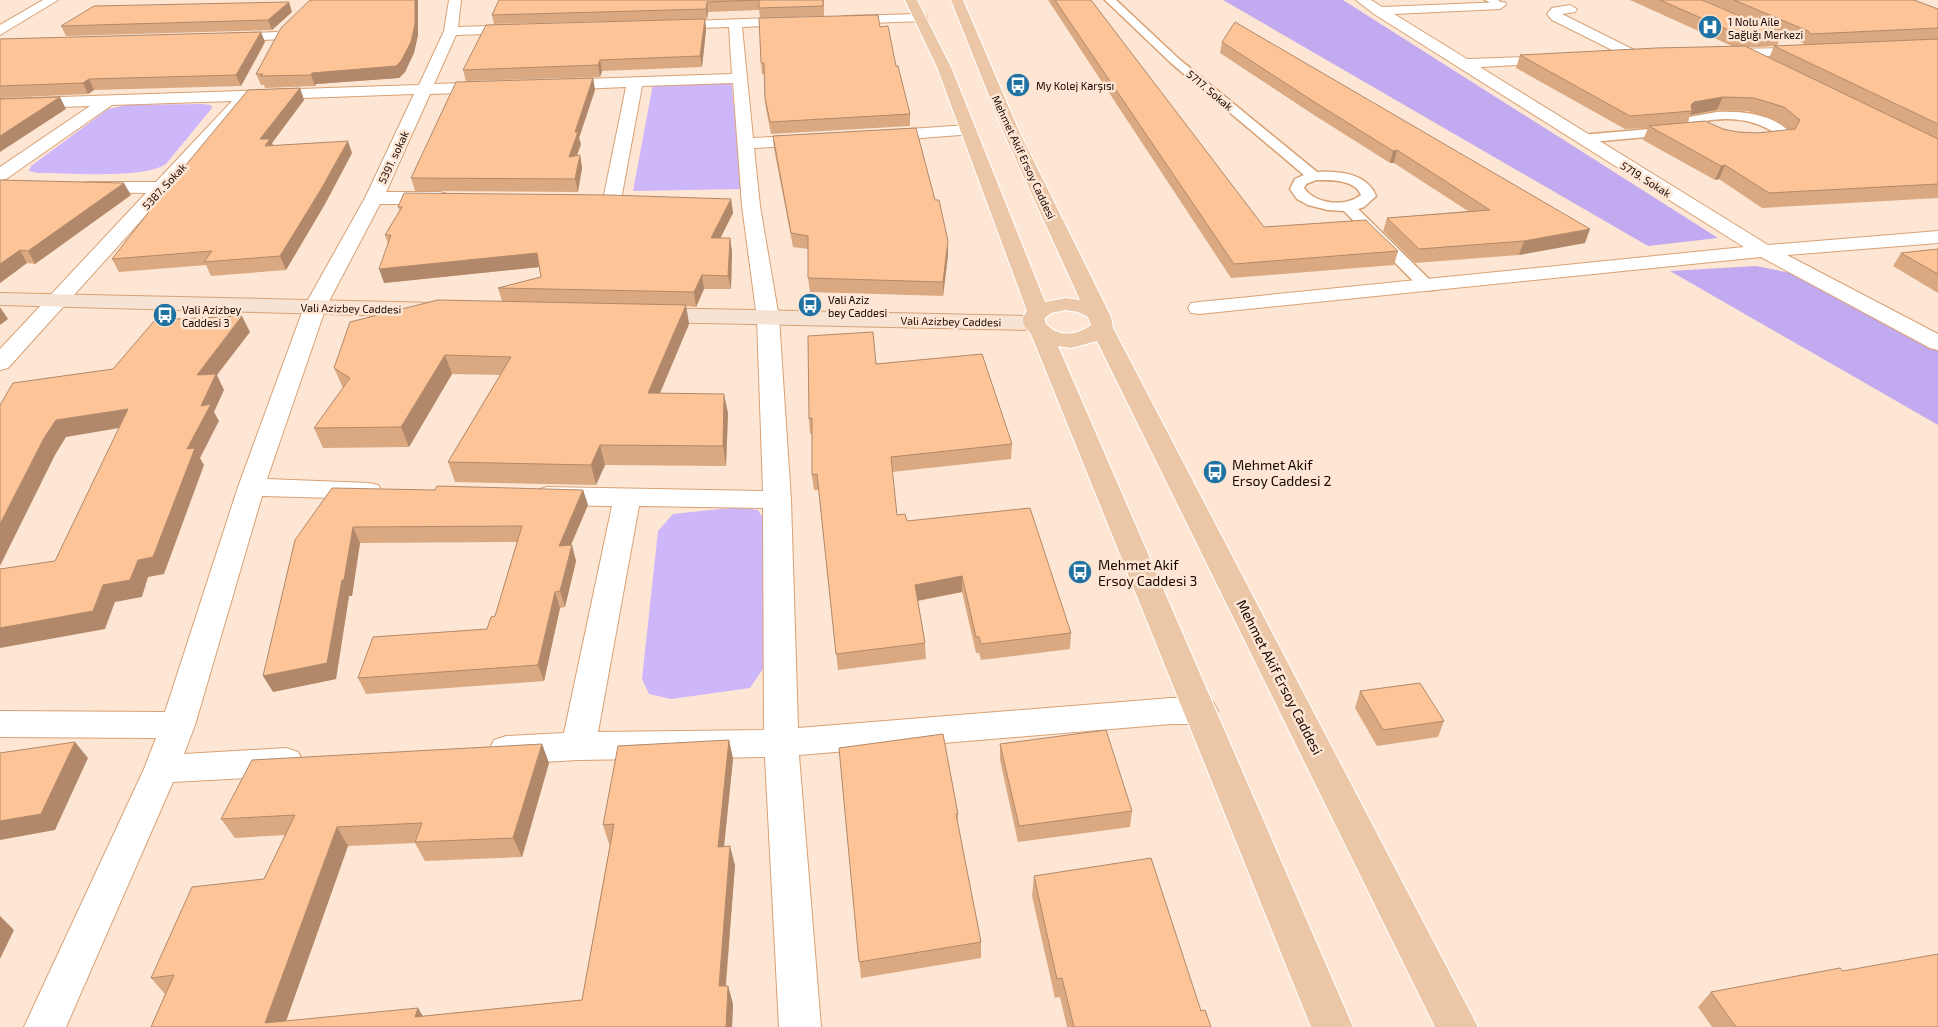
<svg xmlns="http://www.w3.org/2000/svg" width="1938" height="1027" viewBox="0 0 1938 1027" font-family="'Exo 2',sans-serif">
  <rect width="100%" height="100%" fill="#fee6d4"/>
  <g fill="#cdb6f9">
    <polygon points="731,79 742,189 633,191 653,84"/>
    <path d="M202,104L211,105L212,108L166,164C145,179 67,173 38,173L29,171L31,166L108,109L126,105Z"/>
    <polygon points="739,507 758,510 765,521 765,666 750,688 671,699 649,694 642,679 658,531 673,514"/>
  </g>
  <g fill="#c2aaf0">
    <polygon points="1223,0 1343,0 1718,238 1648,246"/>
    <polygon points="1756,266 1796,274 1938,350 1938,425 1670,271"/>
  </g>
  <g fill="none" stroke-linecap="round" stroke-linejoin="round">
    <g stroke="#d8a174" stroke-width="3">
      <g id="lane">
        <path d="M1105,0H1116L1179,59L1317,172C1339,171 1367,173 1376,196L1364,207L1358,209L1434,284L1436,287L1434,290H1422L1344,211L1328,210L1308,205L1297,199L1290,189L1295,179L1304,175L1171,63ZM1316,180C1330,180 1355,179 1361,195C1346,207 1316,205 1304,188L1306,184Z"/>
        <polygon points="1485,0 1498,0 1505,5 1500,8"/>
        <path d="M1717,112C1742,111 1776,114 1792,135L1788,141L1761,143L1759,140L1761,137L1778,135C1755,118 1726,116 1700,122L1708,129L1702,133L1688,124L1689,117Z"/>
        <polygon points="1673,127 1679,131 1678,134 1581,143 1575,139 1581,135"/>
      </g>
    </g>
    <g stroke="#d8a174" stroke-width="2">
      <g id="street">
        <polygon points="43,0 58,0 0,35 0,25"/>
        <polygon points="449,0 461,0 458,27 520,25 527,29 520,33 456,35 434,84 491,82 496,84 499,87 496,90 491,92 430,94 386,192 440,192 447,194 449,198 447,202 440,204 380,204 326,307 267,479 369,483 378,485 382,491 378,497 369,499 262,496 195,725 184,754 286,748 298,752 303,762 298,772 286,776 173,782 66,1027 24,1027 144,769 156,738 0,737 0,711 165,712 238,487 304,307 365,198 414,94 250,100 171,187 169,192 166,193 8,368 0,370 0,349 146,193 89,192 83,191 80,187 83,183 89,182 156,182 232,101 112,105 6,179 0,180 0,167 90,106 0,109 0,99 419,85 444,31"/>
        <polygon points="1356,0 1371,0 1382,7 1505,2 1506,5 1500,9 1394,14 1467,59 1560,56 1562,59 1560,62 1555,63 1480,67 1768,245 1938,231 1938,243 1787,255 1938,334 1938,350 1930,348 1761,257 1199,314 1191,313 1188,308 1191,303 1199,302 1744,247 1374,14"/>
        <polygon points="1570,5 1577,9 1575,12 1562,14 1638,52 1640,55 1638,58 1628,58 1552,20 1547,14 1552,8"/>
        <polygon points="920,14 925,15 927,18 925,21 843,24 836,20 843,16"/>
        <path d="M797,17L804,21L802,24L742,27L753,138L810,135L816,136L818,140L816,144L810,145L754,148L760,206L779,318L791,500L798,728L1171,698H1201L1213,702L1218,711L1213,720L1201,724H1171L799,755L821,1027H779L765,757L578,760L506,764L494,760L489,750L494,740L506,736L564,733L612,506L547,505L537,502L533,496L537,490L547,487L763,491L757,318L742,206L733,83L642,86L621,200L619,204L612,206L605,204L603,200L626,87L556,90L551,88L548,85L551,82L556,80L732,74L729,27L668,29L663,28L661,25L663,22ZM639,506L763,508L764,730L598,732Z"/>
        <polygon points="277,32 284,36 282,39 226,42 219,38 226,34"/>
        <polygon points="1807,48 1812,49 1814,52 1812,55 1720,57 1715,56 1713,53 1715,50 1720,49"/>
        <polygon points="968,125 974,126 976,130 974,134 880,141 874,140 872,136 874,132 880,131"/>
      </g>
    </g>
    <g stroke="#d8a174" stroke-width="2">
      <g id="secondary">
        <polygon points="0,293 438,303 446,305 449,310 446,315 438,317 0,305"/>
        <polygon points="651,308 1032,316 1040,318 1043,323 1040,328 1032,330 651,322 643,320 640,315 643,310"/>
      </g>
    </g>
    <g stroke="#fff" stroke-width="2">
      <path id="primary" d="M905,0H917L951,67L1045,302L1066,298L1080,300L1003,131L951,0H963L1019,131L1111,317L1113,328L1478,1027H1435L1097,341L1071,348L1058,346L1353,1027H1311L1031,334C1024,326 1019,320 1027,311L937,67ZM1066,310L1078,312L1088,317L1091,325C1075,336 1059,338 1045,323V318L1051,313Z"/>
    </g>
    <use href="#lane" fill="#fff" fill-rule="evenodd"/>
    <use href="#street" fill="#fff" fill-rule="evenodd"/>
    <use href="#secondary" fill="#f6e3d3" fill-rule="evenodd"/>
    <use href="#primary" fill="#ecc7a7" fill-rule="evenodd"/>
  </g>
  <g fill="#daa982" fill-rule="evenodd">
    <polygon points="312,0 418,0 418,35 414,53 405,72 399,78 316,84 315,86 265,88 264,85 261,85 256,74"/>
    <polygon points="499,0 824,0 824,16 760,17 759,10 708,12 707,19 494,24 492,15"/>
    <polygon points="1048,0 1091,0 1264,227 1398,251 1394,265 1231,278"/>
    <path d="M1630,0H1702L1763,26L1703,0H1914L1938,9V198L1762,208L1719,179L1715,180L1643,140L1648,128L1625,129L1516,68L1520,55L1734,47ZM1782,34L1803,43L1804,45L1777,46ZM1774,46L1769,58L1746,47H1760ZM1717,110L1748,111L1778,121L1789,130L1757,133L1738,132L1687,123L1690,115Z"/>
    <polygon points="292,12 272,30 66,36 61,26"/>
    <polygon points="705,19 706,30 702,67 602,71 600,77 466,81 463,70"/>
    <polygon points="880,27 896,66 910,114 910,126 771,134 766,109 765,98 764,74 762,74 761,63"/>
    <polygon points="0,39 265,42 241,86 94,90 88,94 0,98"/>
    <polygon points="1222,42 1585,243 1519,255 1415,263 1383,231 1387,218 1468,211 1394,163 1390,163 1314,115 1220,53"/>
    <polygon points="593,78 595,90 579,138 581,144 577,156 580,155 582,168 578,192 415,191 411,178"/>
    <polygon points="300,88 304,100 272,143 273,146 352,153 325,204 286,270 211,276 206,265 119,272 112,259"/>
    <polygon points="773,136 948,255 943,296 810,292 808,278 808,249 793,247 774,149"/>
    <polygon points="0,180 131,195 35,264 27,263 0,283"/>
    <polygon points="731,199 733,213 720,238 730,238 732,252 731,289 704,289 696,307 686,306 689,324 660,393 728,413 726,466 605,465 596,485 455,482 448,462 500,375 452,374 409,447 323,448 314,428 343,388 334,368 502,301 498,288 541,277 539,267 384,283 388,244 385,235 400,211 398,207"/>
    <polygon points="1938,249 1938,293 1893,266 1901,253"/>
    <polygon points="876,364 1012,444 1011,459 892,472 897,515 1071,633 1070,649 981,660 979,653 976,653 962,592 918,601 925,643 926,659 838,670 819,490 814,490 812,475 812,434 810,434 809,419"/>
    <polygon points="435,490 583,490 588,505 571,545 576,561 565,607 560,608 544,681 366,694 358,678 487,629 495,616 517,542 360,543 352,596 349,596 336,679 273,692 295,540"/>
    <polygon points="1360,691 1444,721 1438,737 1377,746 1355,708"/>
    <polygon points="729,740 733,759 724,846 735,865 726,986 728,986 733,1004 732,1027 151,1027 165,994 151,978 264,879 285,835 235,838 221,819 542,744 549,763 522,857 425,861 415,843 348,846 286,1021 423,1016 582,1000 610,844 609,844 603,825"/>
    <polygon points="1000,744 1132,811 1130,827 1018,842 1000,760"/>
    <polygon points="839,748 958,814 958,825 981,942 981,958 861,978"/>
    <polygon points="1034,876 1201,1011 1211,1027 1067,1027 1060,997 1055,998 1032,896"/>
    <polygon points="1843,971 1938,1027 1712,1027 1698,1007 1711,992"/>
  </g>
  <g fill="#b1896a">
    <polygon points="415,0 418,0 418,35 414,53 405,72 399,78 316,84 315,86 311,75 312,73"/>
    <polygon points="289,2 292,12 272,30 268,20"/>
    <polygon points="707,2 708,12 707,19 706,9"/>
    <polygon points="705,19 706,30 702,67 700,56"/>
    <polygon points="261,32 265,42 241,86 236,75"/>
    <polygon points="600,60 602,71 600,77 598,65"/>
    <polygon points="593,78 595,90 579,138 581,144 572,169 569,157 575,132"/>
    <polygon points="89,79 94,90 88,94 83,83"/>
    <polygon points="300,88 304,100 272,143 275,151 270,159 260,139"/>
    <polygon points="60,97 66,109 0,152 0,136"/>
    <polygon points="1723,97 1717,110 1690,115 1692,111 1691,105 1694,102"/>
    <polygon points="348,141 352,153 325,204 286,270 280,256"/>
    <polygon points="1397,150 1394,163 1390,163 1393,151"/>
    <polygon points="580,155 582,168 578,192 575,179"/>
    <polygon points="1725,165 1719,179 1715,180 1721,166"/>
    <polygon points="124,183 131,195 35,264 28,251"/>
    <polygon points="731,199 733,213 714,251 711,238"/>
    <polygon points="1590,229 1585,243 1519,255 1524,241"/>
    <polygon points="730,238 732,252 731,289 728,276"/>
    <polygon points="948,241 948,255 943,296 943,282"/>
    <polygon points="20,250 27,263 0,283 0,264"/>
    <polygon points="537,253 540,267 384,283 379,269"/>
    <polygon points="702,275 704,289 696,307 694,292"/>
    <polygon points="686,305 689,324 652,412 648,393"/>
    <polygon points="0,307 8,319 0,325"/>
    <polygon points="242,316 250,332 217,375 224,390 214,412 219,421 200,458 204,465 164,574 148,577 142,597 115,602 105,629 0,648 0,628 103,585 138,560 201,406 197,375"/>
    <polygon points="445,355 452,374 409,447 401,427"/>
    <polygon points="724,394 728,413 726,466 723,446"/>
    <polygon points="128,409 137,425 66,437 55,455 0,566 0,524 44,438 56,420"/>
    <polygon points="600,445 605,465 596,485 591,465"/>
    <polygon points="583,490 588,505 564,561 559,546"/>
    <polygon points="353,527 360,543 352,596 349,596 336,679 273,692 263,676"/>
    <polygon points="572,545 576,561 565,607 560,591"/>
    <polygon points="962,576 962,592 915,601 915,585"/>
    <polygon points="555,592 560,608 544,681 538,665"/>
    <polygon points="729,740 733,759 722,866 718,847"/>
    <polygon points="75,742 88,758 55,830 0,840 0,821"/>
    <polygon points="542,744 549,763 522,857 513,838"/>
    <polygon points="337,827 348,846 284,1027 265,1023"/>
    <polygon points="730,846 735,865 724,1005 719,986"/>
    <polygon points="0,916 14,930 0,959"/>
    <polygon points="728,986 733,1004 732,1027 726,1027"/>
    <polygon points="418,1008 429,1026 415,1017"/>
  </g>
  <g fill="#fdc497" stroke="#b1896a">
    <polygon points="312,0 415,0 415,24 411,42 401,61 396,66 312,73 311,75 260,76 263,74 256,74 281,28 309,1"/>
    <polygon points="499,0 823,0 823,6 759,8 759,0 707,2 706,9 492,15"/>
    <polygon points="1055,0 1091,0 1264,227 1366,220 1398,251 1234,264"/>
    <polygon points="1660,0 1702,0 1782,34 1740,35"/>
    <polygon points="1734,0 1914,0 1938,9 1938,28 1811,34 1808,31"/>
    <polygon points="289,2 268,20 61,26 94,6"/>
    <polygon points="878,15 880,27 888,26 896,66 898,66 910,114 770,122 765,98 764,63 761,63 759,18"/>
    <polygon points="705,19 700,56 600,60 598,65 463,70 486,25"/>
    <polygon points="1235,22 1590,229 1524,241 1419,249 1387,218 1490,210 1397,150 1393,151 1316,103 1222,42"/>
    <polygon points="261,32 236,75 89,79 83,83 0,86 0,39"/>
    <polygon points="1938,39 1938,124 1774,46"/>
    <polygon points="1745,46 1938,139 1938,184 1769,193 1725,165 1721,166 1649,126 1705,121 1723,129 1738,132 1757,133 1795,129 1800,120 1784,107 1754,98 1723,97 1694,102 1691,105 1692,111 1630,116 1520,55 1656,48"/>
    <polygon points="593,78 575,132 578,132 569,157 580,155 575,179 411,178 456,82"/>
    <polygon points="300,88 260,139 270,139 265,146 348,141 320,191 280,256 204,262 212,251 112,259 180,172 248,90"/>
    <polygon points="60,97 0,136 0,99"/>
    <polygon points="916,128 935,200 939,200 948,241 943,282 808,278 808,236 791,233 773,136"/>
    <polygon points="0,180 124,183 28,251 20,250 0,264"/>
    <polygon points="404,193 609,195 731,199 711,238 730,238 728,276 702,275 694,292 498,288 541,277 537,253 379,269 391,235 385,235 402,207 398,207"/>
    <polygon points="1938,249 1938,274 1901,253"/>
    <polygon points="438,300 686,305 648,393 724,394 723,446 600,445 591,465 448,462 511,357 445,355 401,427 314,428 350,378 334,368 350,322"/>
    <polygon points="242,316 197,375 216,374 201,406 211,404 187,449 195,448 153,557 138,560 130,580 103,585 93,611 0,628 0,569 55,561 128,409 56,420 44,438 0,524 0,405 13,383 113,369 155,320"/>
    <polygon points="873,332 876,364 982,354 1012,444 891,457 897,515 905,514 907,521 1030,508 1071,633 981,644 979,637 976,637 962,576 915,585 925,643 836,654 817,474 812,475 812,418 809,419 808,336"/>
    <polygon points="437,486 583,490 559,546 572,545 560,591 555,592 538,665 358,678 373,637 487,629 491,617 495,616 522,526 353,527 344,580 342,580 327,663 263,676 295,540 332,488 435,490"/>
    <polygon points="1420,683 1444,721 1383,730 1360,691"/>
    <polygon points="1106,730 1132,811 1019,826 1000,744"/>
    <polygon points="943,734 958,814 956,814 981,942 859,962 839,748"/>
    <polygon points="729,740 718,847 730,846 719,986 728,986 726,1027 151,1027 174,975 151,978 192,887 264,879 295,815 221,819 252,760 542,744 513,838 415,842 422,823 337,827 265,1023 418,1008 415,1017 582,1000 614,824 603,825 618,746"/>
    <polygon points="75,742 41,814 0,821 0,753"/>
    <polygon points="1151,858 1201,1011 1205,1010 1211,1027 1074,1027 1062,978 1057,979 1034,876"/>
    <polygon points="1938,954 1938,1027 1736,1027 1711,992 1840,968 1843,971"/>
  </g>
  <defs>
    <g id="hospital-disc" transform="scale(1.25)"><circle r="9.5" fill="#1f72a2" stroke="#fee6d4"/><path d="M-5-5h3v3.5h4V-5h3V5h-3V1.5h-4V5h-3Z" fill="#fff"/></g>
    <g id="bus-disc" transform="scale(1.25)"><circle r="9.5" fill="#1f72a2" stroke="#fee6d4"/><path d="M-5-6H5V4H4V6H2V4H-2V6H-4V4H-5ZM-3.5-4V0h7V-4ZM-3.5 1.2v1.5H-2V1.2ZM2 1.2v1.5H3.5V1.2Z" fill="#fff"/></g>
  </defs>
  <g fill-rule="evenodd">
    <use href="#hospital-disc" x="1710" y="27"/>
    <use href="#bus-disc" x="1018" y="85"/>
    <use href="#bus-disc" x="810" y="305"/>
    <use href="#bus-disc" x="165" y="315"/>
    <use href="#bus-disc" x="1215" y="472"/>
    <use href="#bus-disc" x="1080" y="572"/>
  </g>
  <g text-anchor="middle" dominant-baseline="central" stroke-width="5" stroke-linejoin="round" paint-order="stroke">
    <g font-size="11" fill="#190600" stroke="#fee6d4" text-anchor="start">
      <text x="1728" y="21">1 Nolu Aile<tspan x="1728" dy="13">Sağlığı Merkezi</tspan></text>
      <text x="1036" y="85">My Kolej Karşısı</text>
      <text x="828" y="299">Vali Aziz<tspan x="828" dy="13">bey Caddesi</tspan></text>
      <text x="182" y="309">Vali Azizbey<tspan x="182" dy="13">Caddesi 3</tspan></text>
    </g>
    <g font-size="11" fill="#190600" stroke="#fee6d4">
      <text transform="translate(1210 90) rotate(40)">5717. Sokak</text>
      <text transform="translate(393 157) rotate(-65)">5391. sokak</text>
      <text transform="translate(1024 157) rotate(65)">Mehmet Akif Ersoy Caddesi</text>
      <text transform="translate(1646 179) rotate(32)">5719. Sokak</text>
      <text transform="translate(164 186) rotate(-47)">5387. Sokak</text>
      <text transform="translate(351 308) rotate(1)">Vali Azizbey Caddesi</text>
      <text transform="translate(951 321) rotate(1)">Vali Azizbey Caddesi</text>
    </g>
    <g font-size="14" fill="#190600" stroke="#fee6d4" text-anchor="start">
      <text x="1232" y="464">Mehmet Akif<tspan x="1232" dy="16">Ersoy Caddesi 2</tspan></text>
      <text x="1098" y="564">Mehmet Akif<tspan x="1098" dy="16">Ersoy Caddesi 3</tspan></text>
    </g>
    <g font-size="14" fill="#190600" stroke="#fee6d4">
      <text transform="translate(1280 677) rotate(63)">Mehmet Akif Ersoy Caddesi</text>
    </g>
  </g>
</svg>
